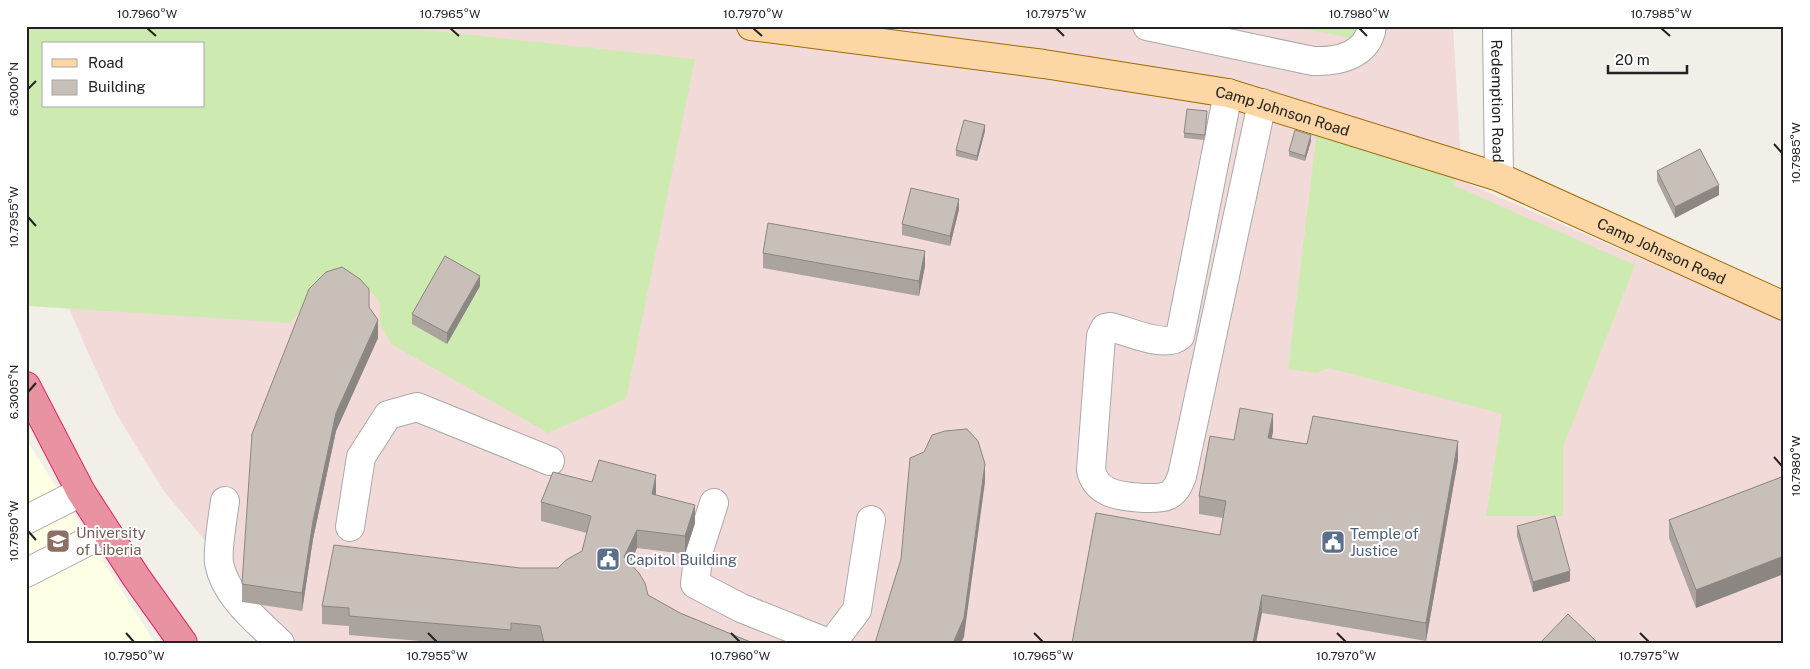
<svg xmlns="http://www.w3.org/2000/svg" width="1810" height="669" viewBox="0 0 1810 669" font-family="'Public Sans',sans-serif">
  <rect width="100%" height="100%" fill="#f2efe9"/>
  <path fill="#f2dad9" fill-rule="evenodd" d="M26,26H1453L1462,181L1784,321V643H290L163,490L116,413L85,346L26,205ZM44,44H204V106H44Z"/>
  <polygon fill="#ffffe5" points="26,439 155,643 26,643"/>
  <g fill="#cdebb0" fill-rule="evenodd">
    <path d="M26,26H388L695,59L626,399L548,433L391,344L380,324V303L370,290L347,278L304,305L290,323L29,306L26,298ZM44,44H204V106H44Z"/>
    <polygon points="1291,26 1359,26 1356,39"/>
    <polygon points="1318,124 1451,152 1455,186 1635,265 1563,447 1563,516 1486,516 1502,414 1329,368 1316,373 1288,369"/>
  </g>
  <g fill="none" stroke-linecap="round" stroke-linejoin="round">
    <g stroke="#a9a9a9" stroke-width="30">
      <g id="minor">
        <path d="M1147,26L1313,61C1337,62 1368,56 1372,26"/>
        <path id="s1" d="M1497,26L1499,177"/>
        <path d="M1228,93L1180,336C1165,349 1129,331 1110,327L1105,328L1101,336L1091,470C1093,480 1098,486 1107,491C1118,497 1157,501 1169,495C1176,491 1179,484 1182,476L1262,103"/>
        <path d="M225,501C223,516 217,550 219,563C225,596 257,621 280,643"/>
        <polyline points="714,503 699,550 695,584 741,608 828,643"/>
        <polyline points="26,520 81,492"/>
        <polyline points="350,527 361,457 388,415 417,407 550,461"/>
        <polyline points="26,573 106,532"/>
        <polyline points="832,643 857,610 871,520"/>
      </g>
    </g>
    <g stroke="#a06b00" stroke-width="30">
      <g id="major">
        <path id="s2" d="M751,26L1044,64L1228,93L1499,177L1784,306"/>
      </g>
    </g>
    <g stroke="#dc2a67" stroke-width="30">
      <polyline id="highway" points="26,386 81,492 136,577 183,643"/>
    </g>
    <use href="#minor" stroke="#fff" stroke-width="28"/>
    <use href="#major" stroke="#fcd6a4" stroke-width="28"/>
    <use href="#highway" stroke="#e892a2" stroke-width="28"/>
  </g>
  <g fill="#aba49e">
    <polygon points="1207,116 1205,140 1184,138 1184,133"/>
    <polygon points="985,131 977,161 956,156 956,150"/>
    <polygon points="1311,141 1305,161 1289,156 1289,151"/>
    <polygon points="1657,171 1719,195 1675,218 1657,181"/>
    <polygon points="959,209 950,246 902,235 902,224"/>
    <polygon points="763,253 925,266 919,296 763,268"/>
    <polygon points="480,286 447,344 412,324 412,314"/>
    <polygon points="369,308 378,338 336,431 313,539 302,611 242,602 242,584"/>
    <polygon points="1273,432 1271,438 1307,444 1458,460 1426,641 1262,613 1220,535 1223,518 1199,514 1199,496 1234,440"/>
    <polygon points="1784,476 1696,608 1669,538 1669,520"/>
    <polygon points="592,482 656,494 656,495 695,523 685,554 637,548 630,563 648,595 680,613 753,643 528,643 511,641 511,643 443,643 349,635 349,626 322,624 322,606 520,568 558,568 582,551 587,533 541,521 541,502"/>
    <polygon points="1517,526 1570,581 1533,592 1517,536"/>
  </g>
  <g fill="#8b8681">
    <polygon points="985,125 985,131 977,161 977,156"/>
    <polygon points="1311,135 1311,141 1305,161 1305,156"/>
    <polygon points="1719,185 1719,195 1675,218 1675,207"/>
    <polygon points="959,199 959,209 950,246 950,236"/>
    <polygon points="925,251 925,266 919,296 919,281"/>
    <polygon points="480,276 480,286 447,344 447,333"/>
    <polygon points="378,320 378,338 336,431 313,539 302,611 302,593 313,521 336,413"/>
    <polygon points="1273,414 1273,432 1268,456 1268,438"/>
    <polygon points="1458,441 1458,460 1426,641 1426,623"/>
    <polygon points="985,464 985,482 964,637 961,643 953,643"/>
    <polygon points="656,475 656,494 652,513 652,494"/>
    <polygon points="695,505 695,523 685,554 685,536"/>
    <polygon points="637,530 637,548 624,576 624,557"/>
    <polygon points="1784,556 1784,574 1696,608 1696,590"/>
    <polygon points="1570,571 1570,581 1533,592 1533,582"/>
    <polygon points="1262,595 1262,613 1256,643 1253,643"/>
  </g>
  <g fill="#c7bfb8" stroke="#8b8681">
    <polygon points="1187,109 1207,111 1205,135 1184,133"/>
    <polygon points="964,120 985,125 977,156 956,150"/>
    <polygon points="1295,130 1311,135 1305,156 1289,151"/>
    <polygon points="1700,149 1719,185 1675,207 1657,171"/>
    <polygon points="911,188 959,199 950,236 902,224"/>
    <polygon points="768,223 925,251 919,281 763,253"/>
    <polygon points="445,256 480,276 447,333 412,314"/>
    <polygon points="342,267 360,279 369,289 369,307 378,320 336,413 313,521 302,593 242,584 252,434 309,289 326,272"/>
    <polygon points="1240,408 1273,414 1268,438 1307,444 1313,416 1458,441 1426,623 1262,595 1253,643 1072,643 1096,513 1220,535 1226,501 1199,496 1210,436 1234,440"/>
    <polygon points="967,429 978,441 985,464 964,618 953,643 875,643 901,559 910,458 924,452 932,435 945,431"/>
    <polygon points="599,460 656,475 652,494 695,505 685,536 637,530 624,557 639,573 645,583 648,595 680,613 753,643 544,643 540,626 511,623 511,630 349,616 349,608 322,606 334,545 520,568 558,568 566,560 582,551 591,516 541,502 553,472 592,482"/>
    <polygon points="1784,476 1784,556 1696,590 1669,520"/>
    <polygon points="1555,516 1570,571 1533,582 1517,526"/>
    <polygon points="1568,614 1597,642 1540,643"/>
  </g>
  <path fill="none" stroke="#222" stroke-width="2" d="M147,28L156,36M450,28L459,36M753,28L762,36M1056,28L1064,36M1359,28L1367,36M1661,28L1670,36M28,89L36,81M1774,144L1782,153M28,217L36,226M28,392L36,383M1774,457L1782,466M28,531L36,540M126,633L134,642M428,633L437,642M731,633L740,642M1034,633L1043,642M1337,633L1346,642M1640,633L1649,642"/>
  <defs>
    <g id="university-square" transform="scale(1.25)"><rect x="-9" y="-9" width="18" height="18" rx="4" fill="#8d6e63" stroke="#fff"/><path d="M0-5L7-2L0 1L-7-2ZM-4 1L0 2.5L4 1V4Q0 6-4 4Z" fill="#fff"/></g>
    <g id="civic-square" transform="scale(1.25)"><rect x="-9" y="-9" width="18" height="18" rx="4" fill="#5c6f8a" stroke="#fff"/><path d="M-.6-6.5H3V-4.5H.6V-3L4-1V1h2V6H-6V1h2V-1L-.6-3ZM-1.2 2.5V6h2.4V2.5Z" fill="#fff"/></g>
  </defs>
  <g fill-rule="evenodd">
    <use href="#university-square" x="58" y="541"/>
    <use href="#civic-square" x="1333" y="542"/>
    <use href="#civic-square" x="608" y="559"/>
  </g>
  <g text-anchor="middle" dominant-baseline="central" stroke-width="4" stroke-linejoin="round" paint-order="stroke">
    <g font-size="15" fill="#222" stroke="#fff">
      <text stroke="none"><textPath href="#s1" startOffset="75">Redemption Road</textPath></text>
      <text stroke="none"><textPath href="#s2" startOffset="539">Camp Johnson Road</textPath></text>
      <text stroke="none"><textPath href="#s2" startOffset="944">Camp Johnson Road</textPath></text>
    </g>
    <g font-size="15" fill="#785e54" stroke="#fff" text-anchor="start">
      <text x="76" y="532">University<tspan x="76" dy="17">of Liberia</tspan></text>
    </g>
    <g font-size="15" fill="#4e5e75" stroke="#fff" text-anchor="start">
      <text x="1350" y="533">Temple of<tspan x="1350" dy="17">Justice</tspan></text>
      <text x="626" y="559">Capitol Building</text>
    </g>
  </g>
  <rect width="1810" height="669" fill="none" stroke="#ffffff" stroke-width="55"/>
  <rect x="42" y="42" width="162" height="65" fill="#ffffff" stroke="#a7a7a7"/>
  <rect x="52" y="59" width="25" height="8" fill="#fcd6a4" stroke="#a7a7a7"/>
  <text x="88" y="68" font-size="15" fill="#222222">Road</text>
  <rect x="52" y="80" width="25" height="15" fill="#c7bfb8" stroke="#a7a7a7"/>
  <text x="88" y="92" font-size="15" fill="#222222">Building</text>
  <path d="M1608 65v8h79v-8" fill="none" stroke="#222222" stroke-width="2.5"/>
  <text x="1615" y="65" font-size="15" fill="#222222" stroke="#ffffff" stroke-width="4" paint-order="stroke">20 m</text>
  <rect x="28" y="28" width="1754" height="614" fill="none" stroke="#222" stroke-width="2"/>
  <g font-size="12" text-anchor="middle" fill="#222">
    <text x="147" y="18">10.7960°W</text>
    <text x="450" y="18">10.7965°W</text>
    <text x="753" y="18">10.7970°W</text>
    <text x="1056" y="18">10.7975°W</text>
    <text x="1359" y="18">10.7980°W</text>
    <text x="1661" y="18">10.7985°W</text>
    <text transform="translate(14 89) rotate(-90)" y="4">6.3000°N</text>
    <text transform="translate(1796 153) rotate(-90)" y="4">10.7985°W</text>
    <text transform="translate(14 217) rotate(-90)" y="4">10.7955°W</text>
    <text transform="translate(14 392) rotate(-90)" y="4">6.3005°N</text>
    <text transform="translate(1796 466) rotate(-90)" y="4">10.7980°W</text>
    <text transform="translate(14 531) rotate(-90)" y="4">10.7950°W</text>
    <text x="134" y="660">10.7950°W</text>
    <text x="437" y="660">10.7955°W</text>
    <text x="740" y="660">10.7960°W</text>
    <text x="1043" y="660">10.7965°W</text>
    <text x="1346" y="660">10.7970°W</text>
    <text x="1649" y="660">10.7975°W</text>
  </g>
</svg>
